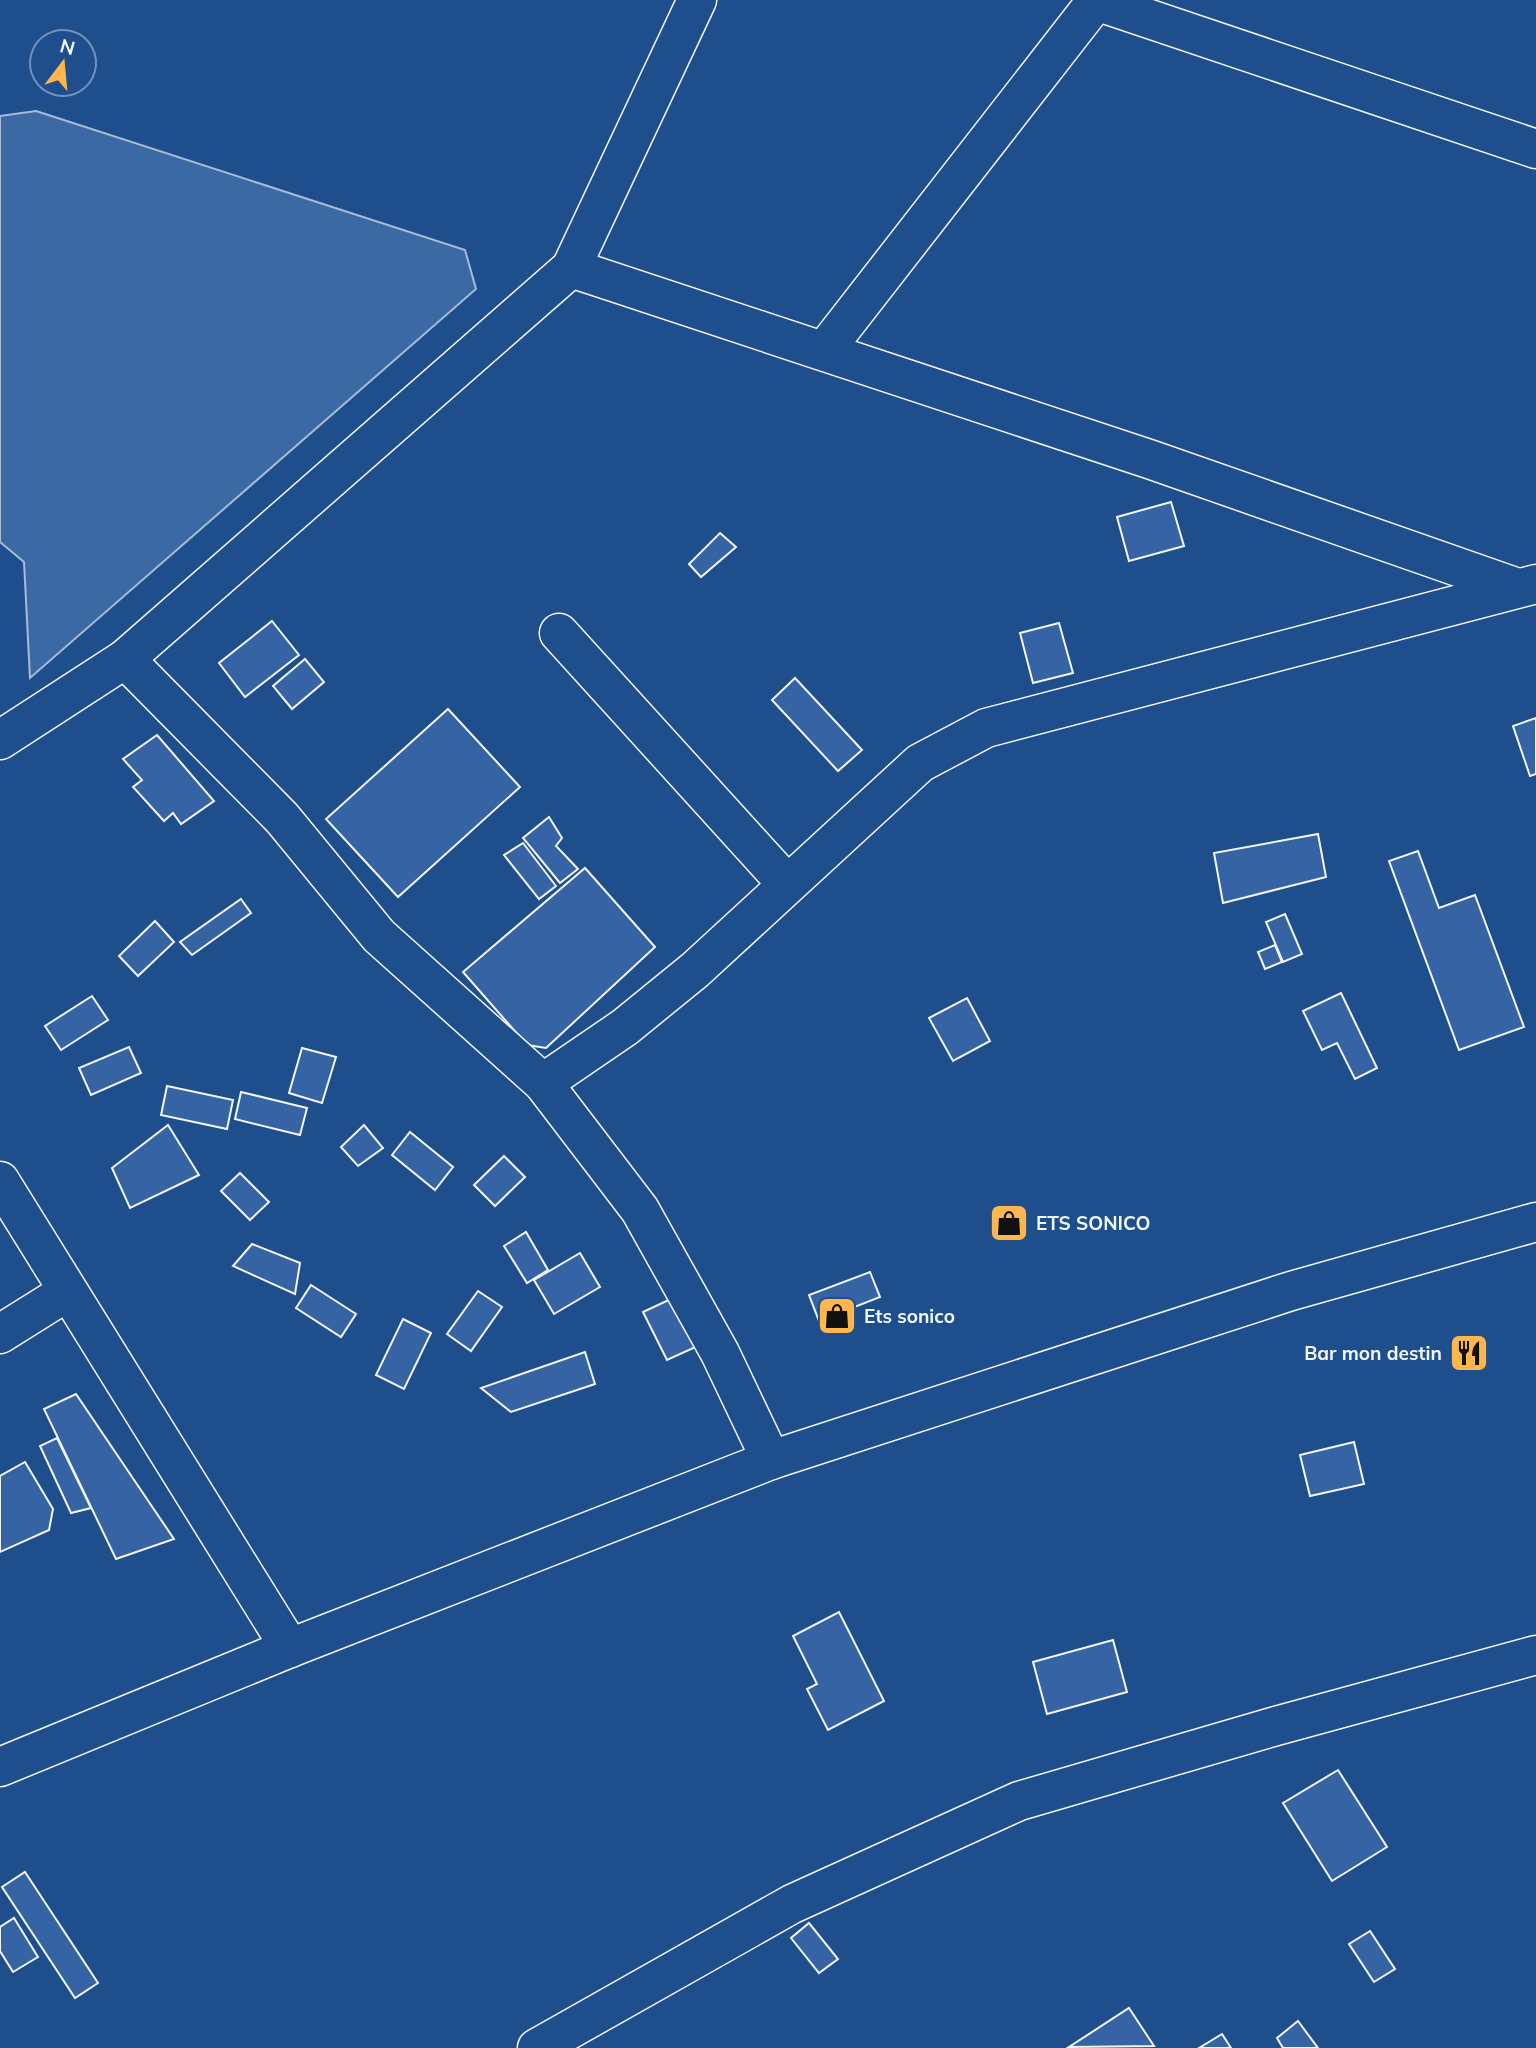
<svg xmlns="http://www.w3.org/2000/svg" width="1536" height="2048" viewBox="0 0 1536 2048" font-family="Mulish,sans-serif">
  <rect width="100%" height="100%" fill="#1f4e8c"/>
  <polygon fill="#3b69a3" stroke="#a8bbd7" stroke-width="2" points="36,111 465,250 476,289 30,678 24,562 0,542 0,116"/>
  <g fill="#3563a3" stroke="#f2f6ff" stroke-width="2">
    <polygon points="1171,502 1184,546 1129,561 1117,517"/>
    <polygon points="720,533 736,547 701,577 689,564"/>
    <polygon points="272,621 299,655 245,697 219,663"/>
    <polygon points="1059,623 1073,673 1033,683 1020,633"/>
    <polygon points="305,659 324,682 292,709 273,686"/>
    <polygon points="795,678 862,750 838,771 772,700"/>
    <polygon points="448,709 520,787 398,897 326,819"/>
    <polygon points="1536,718 1536,774 1530,776 1513,726"/>
    <polygon points="157,735 214,801 181,824 173,813 164,821 133,787 142,780 123,759"/>
    <polygon points="549,817 562,838 556,846 578,869 560,883 523,838"/>
    <polygon points="1318,834 1326,877 1223,903 1214,853"/>
    <polygon points="523,843 556,886 539,899 504,855"/>
    <polygon points="1418,851 1439,908 1475,895 1524,1027 1459,1050 1389,861"/>
    <polygon points="585,868 655,947 546,1048 527,1045 463,972"/>
    <polygon points="241,899 251,913 192,955 180,942"/>
    <polygon points="1285,914 1302,954 1283,962 1266,922"/>
    <polygon points="155,921 174,942 138,976 119,956"/>
    <polygon points="1275,945 1282,962 1265,969 1258,952"/>
    <polygon points="1341,993 1377,1068 1355,1079 1337,1043 1322,1050 1303,1011"/>
    <polygon points="92,996 108,1020 61,1050 45,1026"/>
    <polygon points="967,998 990,1041 953,1061 929,1018"/>
    <polygon points="129,1047 141,1073 91,1095 79,1068"/>
    <polygon points="302,1048 336,1057 322,1103 289,1093"/>
    <polygon points="167,1086 233,1100 227,1129 161,1115"/>
    <polygon points="241,1092 307,1108 300,1135 235,1119"/>
    <polygon points="168,1125 199,1175 130,1208 112,1168"/>
    <polygon points="364,1125 383,1148 358,1166 341,1147"/>
    <polygon points="410,1132 453,1167 435,1190 392,1155"/>
    <polygon points="504,1156 525,1177 495,1206 474,1185"/>
    <polygon points="240,1173 269,1202 250,1220 221,1191"/>
    <polygon points="526,1232 548,1270 527,1283 504,1246"/>
    <polygon points="252,1244 300,1263 295,1294 233,1266"/>
    <polygon points="580,1253 600,1287 554,1314 534,1280"/>
    <polygon points="870,1272 880,1297 819,1321 809,1295"/>
    <polygon points="311,1285 356,1314 341,1337 296,1308"/>
    <polygon points="478,1291 502,1307 471,1351 447,1334"/>
    <polygon points="677,1296 700,1345 667,1360 643,1312"/>
    <polygon points="403,1319 431,1333 404,1389 376,1375"/>
    <polygon points="585,1352 595,1384 511,1412 481,1388"/>
    <polygon points="76,1394 174,1539 116,1559 44,1409"/>
    <polygon points="57,1438 91,1508 71,1513 40,1446"/>
    <polygon points="1354,1442 1364,1484 1310,1496 1300,1455"/>
    <polygon points="25,1462 53,1509 49,1530 0,1552 0,1476"/>
    <polygon points="839,1612 884,1701 828,1730 807,1689 817,1684 793,1636"/>
    <polygon points="1113,1640 1127,1692 1047,1714 1033,1662"/>
    <polygon points="1338,1770 1387,1847 1332,1881 1283,1803"/>
    <polygon points="25,1872 98,1983 75,1998 2,1887"/>
    <polygon points="14,1918 38,1957 13,1972 0,1951 0,1927"/>
    <polygon points="809,1923 838,1959 819,1973 791,1938"/>
    <polygon points="1370,1931 1395,1969 1374,1982 1349,1944"/>
    <polygon points="1129,2008 1154,2046 1069,2047"/>
    <polygon points="1298,2021 1318,2048 1283,2048 1277,2038"/>
    <polygon points="1222,2034 1231,2048 1199,2048"/>
  </g>
  <g fill="none" stroke-linecap="round" stroke-linejoin="round">
    <g stroke="#f2f6ff" stroke-width="41">
      <g id="minor">
        <polyline points="1096,1 1536,149"/>
        <polyline points="571,268 1149,459 1518,588"/>
        <polyline points="824,351 1097,0"/>
        <polyline points="559,633 787,884"/>
        <polyline points="125,659 282,818 379,936 543,1083 640,1210 720,1353 771,1460"/>
        <polyline points="0,740 125,659 571,268 697,0"/>
        <polyline points="543,1083 625,1027 695,970 920,763 986,728 1536,584"/>
        <polyline points="0,1181 290,1648"/>
        <polyline points="0,1334 67,1292"/>
        <polyline points="0,1767 290,1648 771,1460 1291,1291 1536,1222"/>
        <polyline points="537,2048 792,1904 1019,1801 1276,1726 1536,1655"/>
      </g>
    </g>
    <use href="#minor" stroke="#1f4e8c" stroke-width="38"/>
  </g>
  <defs>
    <g id="shop-square" transform="scale(2.0125)"><rect x="-9" y="-9" width="18" height="18" rx="4" fill="#ffb74d" stroke="#1f4e8c"/><path d="M-5-2.5h2.3a2.7 3.5 0 0 1 5.4 0H5L5.5 6h-11ZM-1.5-2.5h3a1.5 2.3 0 0 0-3 0Z" fill="#111"/></g>
    <g id="restaurant-square" transform="scale(2.0125)"><rect x="-9" y="-9" width="18" height="18" rx="4" fill="#ffb74d" stroke="#1f4e8c"/><path d="M-5-6h1v4h1v-4h1v4h1v-4h1v5L-1.5 .5V6h-2V.5L-5-1ZM5-6V6H3V1.5H1.5Q1.5-4 5-6Z" fill="#111"/></g>
  </defs>
  <g fill-rule="evenodd">
    <use href="#shop-square" x="1009" y="1223"/>
    <use href="#shop-square" x="837" y="1316"/>
    <use href="#restaurant-square" x="1469" y="1353"/>
  </g>
  <g text-anchor="middle" dominant-baseline="central" stroke-width="5" stroke-linejoin="round" paint-order="stroke">
    <g font-size="19" font-weight="bold" fill="#f2f6ff" stroke="#1f4e8c" text-anchor="start">
      <text x="1036" y="1223">ETS SONICO</text>
      <text x="864" y="1316">Ets sonico</text>
      <text x="1442" y="1353" text-anchor="end">Bar mon destin</text>
    </g>
  </g>
  <g transform="translate(63 63) rotate(16)"><circle r="33" fill="#1f4e8c" stroke="#7391ba" stroke-width="2"/>
  <path d="M0-5L12 26L0 18L-12 26Z" fill="#ffb74d"/>
  <text y="-10" font-size="19" font-weight="bold" text-anchor="middle" fill="#f2f6ff">N</text>
  </g>
</svg>
